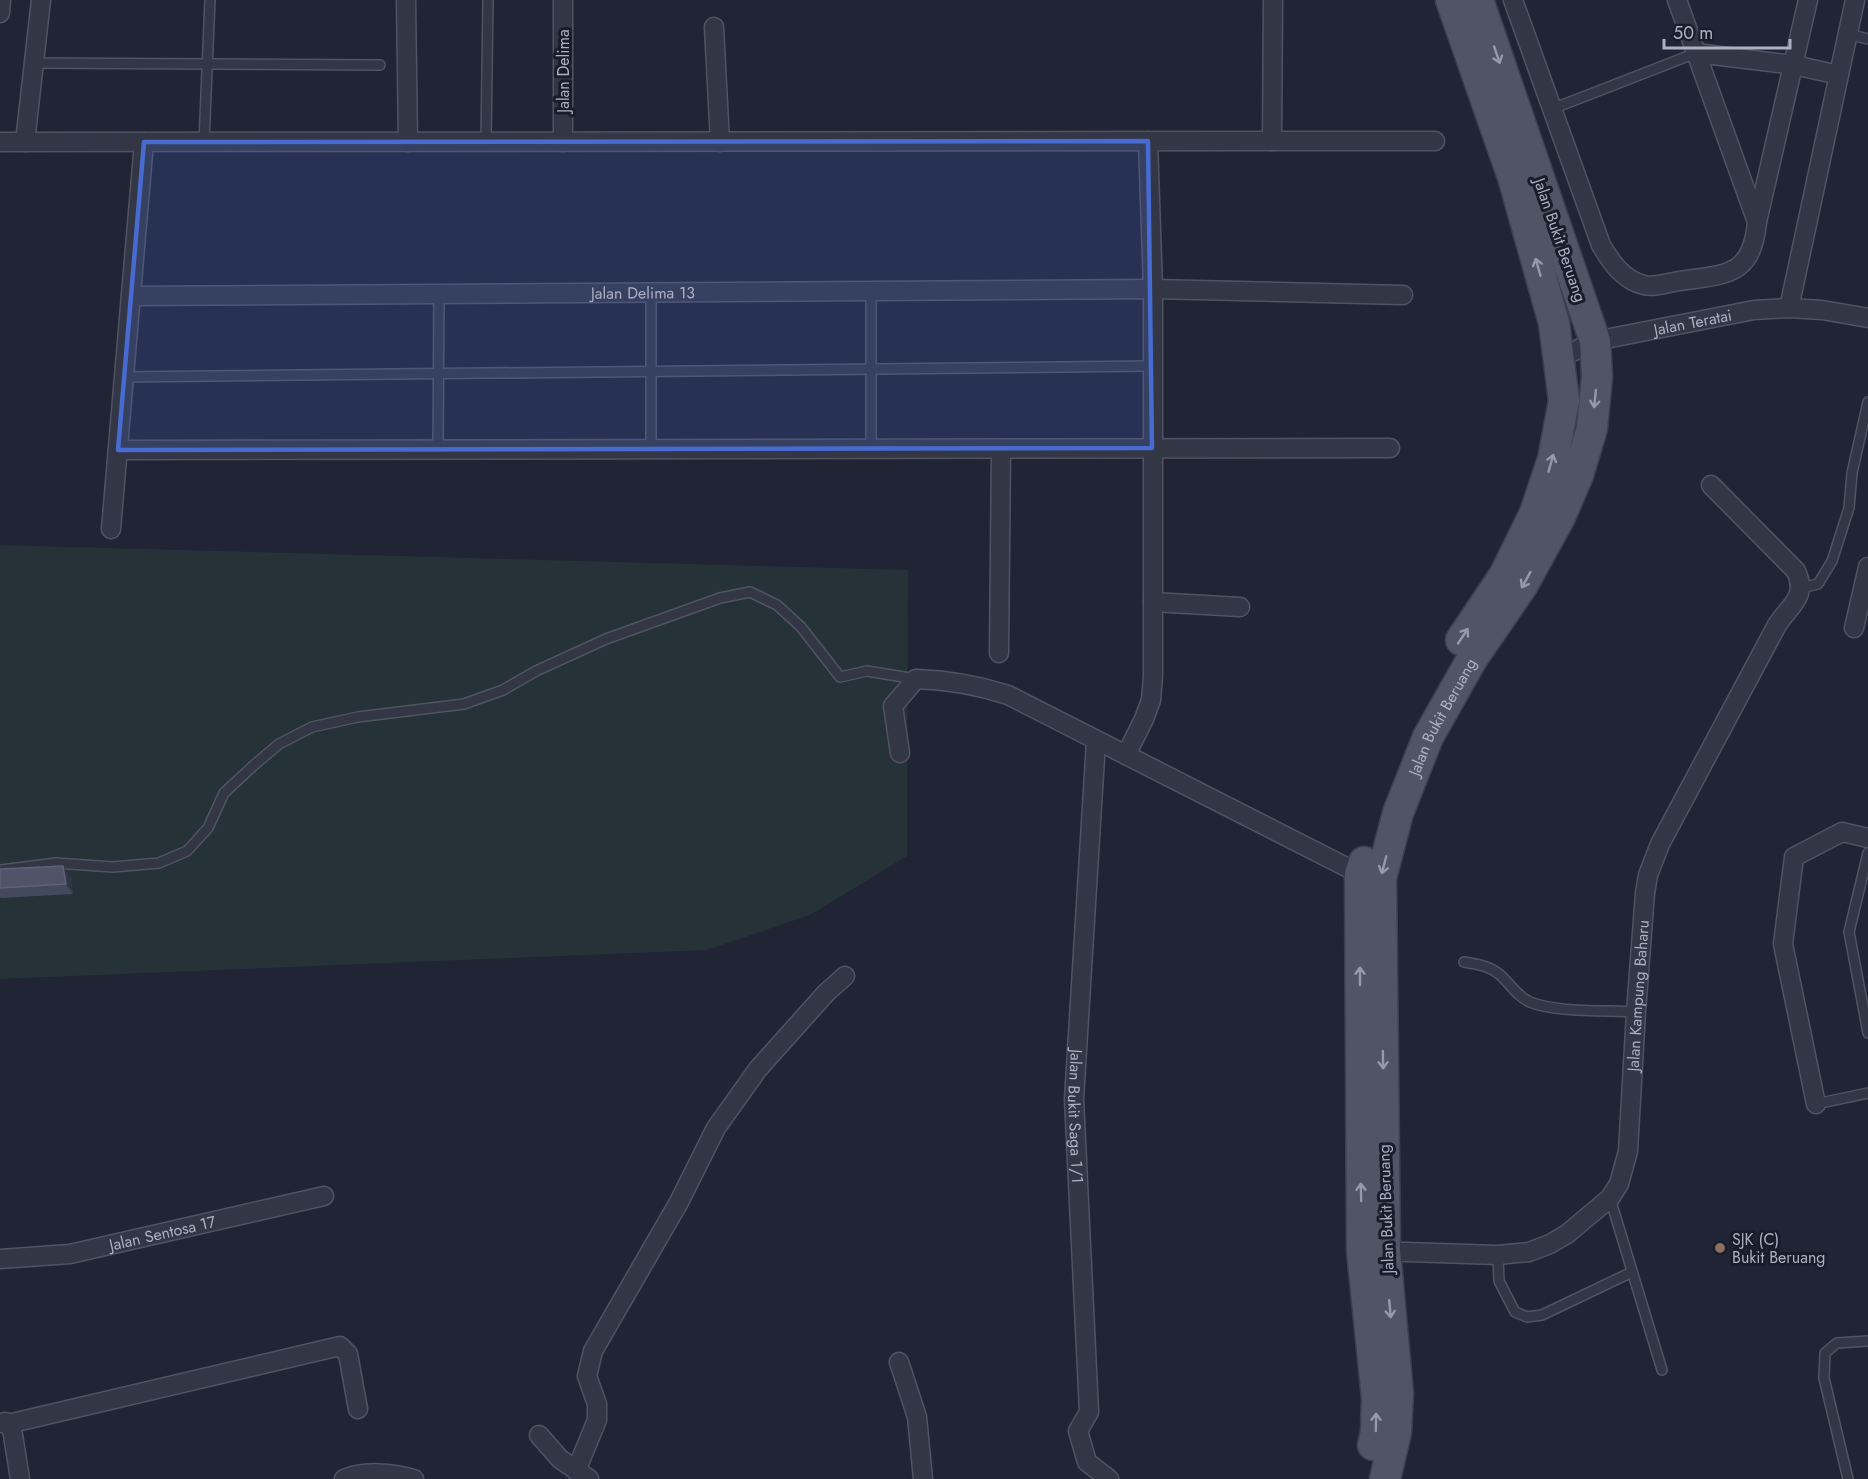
<svg xmlns="http://www.w3.org/2000/svg" width="1868" height="1479" viewBox="0 0 1868 1479" font-family="Jost,sans-serif">
  <rect width="100%" height="100%" fill="#202434"/>
  <polygon fill="#253238" points="0,545 908,570 907,856 810,915 707,950 0,979"/>
  <g fill="none" stroke-linecap="round" stroke-linejoin="round">
    <g stroke="#515363" stroke-width="12">
      <g id="service">
        <polyline points="1847,34 1868,39"/>
        <polyline points="34,63 380,65"/>
        <polyline points="1552,109 1696,53"/>
        <polyline points="204,142 210,0"/>
        <polyline points="486,142 488,0"/>
        <polyline points="871,291 871,449"/>
        <polyline points="124,377 1152,366"/>
        <polyline points="651,449 651,293"/>
        <polyline points="438,450 439,294"/>
        <polyline points="1801,588 1818,584 1832,561 1849,508 1852,473 1868,402"/>
        <polyline points="1868,853 1849,932 1868,1033"/>
        <polyline points="0,870 56,863 113,867 159,863 187,851 208,828 224,793 253,766 279,744 312,727 358,717 464,704 503,690 536,671 606,639 720,598 750,592 777,605 801,627 840,677 867,671 916,679"/>
        <path d="M1464,962C1477,964 1489,966 1499,974C1510,983 1516,996 1530,1002C1557,1013 1606,1010 1636,1012"/>
        <polyline points="1816,1104 1868,1093"/>
        <polyline points="1610,1198 1662,1370"/>
        <polyline points="1498,1255 1499,1281 1515,1312 1527,1317 1542,1315 1632,1272"/>
        <polyline points="1848,1479 1824,1378 1825,1353 1837,1343 1868,1341"/>
      </g>
    </g>
    <g stroke="#515363" stroke-width="21">
      <g id="minor">
        <polyline points="406,0 408,142"/>
        <polyline points="563,0 563,142"/>
        <path d="M1513,0L1601,245C1611,262 1623,280 1644,285C1654,288 1670,282 1680,281C1726,274 1752,277 1757,222L1677,0"/>
        <polyline points="0,13 1,0"/>
        <polyline points="714,27 720,142"/>
        <polyline points="1696,53 1794,65 1839,75"/>
        <polyline points="1272,141 1273,0"/>
        <polyline points="0,142 1435,141"/>
        <polyline points="25,142 41,0"/>
        <polyline points="1757,222 1808,0"/>
        <path id="s1" d="M131,296L1153,289L1403,295"/>
        <polyline points="1789,308 1855,0"/>
        <path id="s2" d="M1561,369L1568,354L1595,341L1754,310L1789,308L1822,310L1868,318"/>
        <polyline points="118,450 1390,448"/>
        <polyline points="111,529 144,142"/>
        <polyline points="1153,602 1240,607"/>
        <polyline points="1854,628 1868,567"/>
        <polyline points="999,653 1001,449"/>
        <path id="s3" d="M1096,741L1074,1099L1089,1412L1078,1431L1087,1462L1109,1479"/>
        <path d="M900,753L893,706L916,679C949,680 977,685 1008,695L1360,874"/>
        <polyline points="1126,755 1144,719 1151,700 1153,676 1153,289 1148,141"/>
        <polyline points="1816,1104 1783,944 1794,857 1842,832 1868,838"/>
        <path id="s4" d="M1376,1251L1498,1255L1529,1252L1550,1244L1567,1234L1610,1198L1619,1184L1628,1151L1636,1012L1645,893L1648,875L1660,844L1777,625C1790,605 1808,597 1796,571L1711,485"/>
        <path id="s5" d="M0,1259L70,1254L324,1196"/>
        <polyline points="899,1362 917,1417 923,1479"/>
        <polyline points="0,1423 5,1422 12,1429 20,1479"/>
        <polyline points="8,1424 340,1346 348,1354 358,1409"/>
        <polyline points="539,1435 560,1459 589,1479"/>
        <polyline points="576,1471 597,1420 597,1404 587,1376 593,1351 679,1202 716,1128 758,1069 826,993 845,976"/>
        <path d="M344,1479C364,1470 393,1473 414,1479"/>
      </g>
    </g>
    <g stroke="#3d3f4e" stroke-width="33">
      <g id="primary">
        <polyline points="1451,0 1513,177 1554,323 1564,401 1553,459 1535,513 1504,576 1461,640"/>
        <polyline points="1364,862 1360,874 1362,1251 1377,1398 1376,1432 1373,1445"/>
        <path id="s6" d="M1385,1479L1396,1432L1398,1394L1385,1251L1381,878L1398,813L1428,737L1472,659L1522,586L1560,517L1578,475L1592,428L1597,377L1595,341L1478,0"/>
      </g>
    </g>
    <use href="#service" stroke="#333645" stroke-width="9"/>
    <use href="#minor" stroke="#333645" stroke-width="18"/>
    <use href="#primary" stroke="#515465" stroke-width="30"/>
  </g>
  <polygon fill="#44495d" points="0,869 70,876 73,894 1,898 0,897"/>
  <polygon fill="#313548" points="63,866 70,876 73,894 66,884"/>
  <polygon fill="#4f5468" stroke="#5e6276" stroke-width="1.5" points="63,866 66,884 0,888 0,869"/>
  <defs><path id="oneway-shaft" d="M-6 0H5M1.5-3L5.5 0L1.5 3" fill="none" stroke-width="1.6" stroke-linecap="round" stroke-linejoin="round" transform="scale(1.5)"/></defs>
  <g stroke="#9699ab">
    <use href="#oneway-shaft" transform="translate(1497 55) rotate(71)"/>
    <use href="#oneway-shaft" transform="translate(1538 267) rotate(-106)"/>
    <use href="#oneway-shaft" transform="translate(1595 399) rotate(96)"/>
    <use href="#oneway-shaft" transform="translate(1551 463) rotate(-74)"/>
    <use href="#oneway-shaft" transform="translate(1526 580) rotate(119)"/>
    <use href="#oneway-shaft" transform="translate(1463 636) rotate(-56)"/>
    <use href="#oneway-shaft" transform="translate(1384 865) rotate(105)"/>
    <use href="#oneway-shaft" transform="translate(1360 976) rotate(-90)"/>
    <use href="#oneway-shaft" transform="translate(1383 1060) rotate(89)"/>
    <use href="#oneway-shaft" transform="translate(1361 1192) rotate(-91)"/>
    <use href="#oneway-shaft" transform="translate(1390 1309) rotate(85)"/>
    <use href="#oneway-shaft" transform="translate(1376 1422) rotate(-89)"/>
  </g>
  <path fill="#486bd1" fill-opacity="0.2" stroke="#486bd1" stroke-width="4.5" stroke-linejoin="round" d="M1148,141L1152,448L118,450L144,142Z"/>
  <circle fill="#8d6e63" stroke="#191c29" stroke-width="2" cx="1720" cy="1248" r="6"/>
  <g text-anchor="middle" dominant-baseline="central" stroke-width="6" stroke-linejoin="round" paint-order="stroke">
    <g font-size="16" fill="#adb0c2" stroke="#191c29">
      <text transform="translate(563 71) rotate(-90)">Jalan Delima</text>
      <text transform="translate(1560 240) rotate(71)">Jalan Bukit Beruang</text>
      <text stroke="none"><textPath href="#s1" startOffset="512">Jalan Delima 13</textPath></text>
      <text stroke="none"><textPath href="#s2" startOffset="146">Jalan Teratai</textPath></text>
      <text stroke="none"><textPath href="#s6" startOffset="776">Jalan Bukit Beruang</textPath></text>
      <text stroke="none"><textPath href="#s4" startOffset="458">Jalan Kampung Baharu</textPath></text>
      <text stroke="none"><textPath href="#s3" startOffset="376">Jalan Bukit Saga 1/1</textPath></text>
      <text transform="translate(1386 1209) rotate(-92)">Jalan Bukit Beruang</text>
      <text stroke="none"><textPath href="#s5" startOffset="165">Jalan Sentosa 17</textPath></text>
    </g>
    <g font-size="16" fill="#adb0c2" stroke="#191c29" text-anchor="start">
      <text x="1732" y="1239">SJK (C)<tspan x="1732" dy="18">Bukit Beruang</tspan></text>
    </g>
  </g>
  <path d="M1664 39v9h126v-9" fill="none" stroke="#adb0c2" stroke-width="3"/>
  <text x="1673" y="39" font-size="18" fill="#adb0c2" stroke="#191c29" stroke-width="4.5" paint-order="stroke">50 m</text>
</svg>
